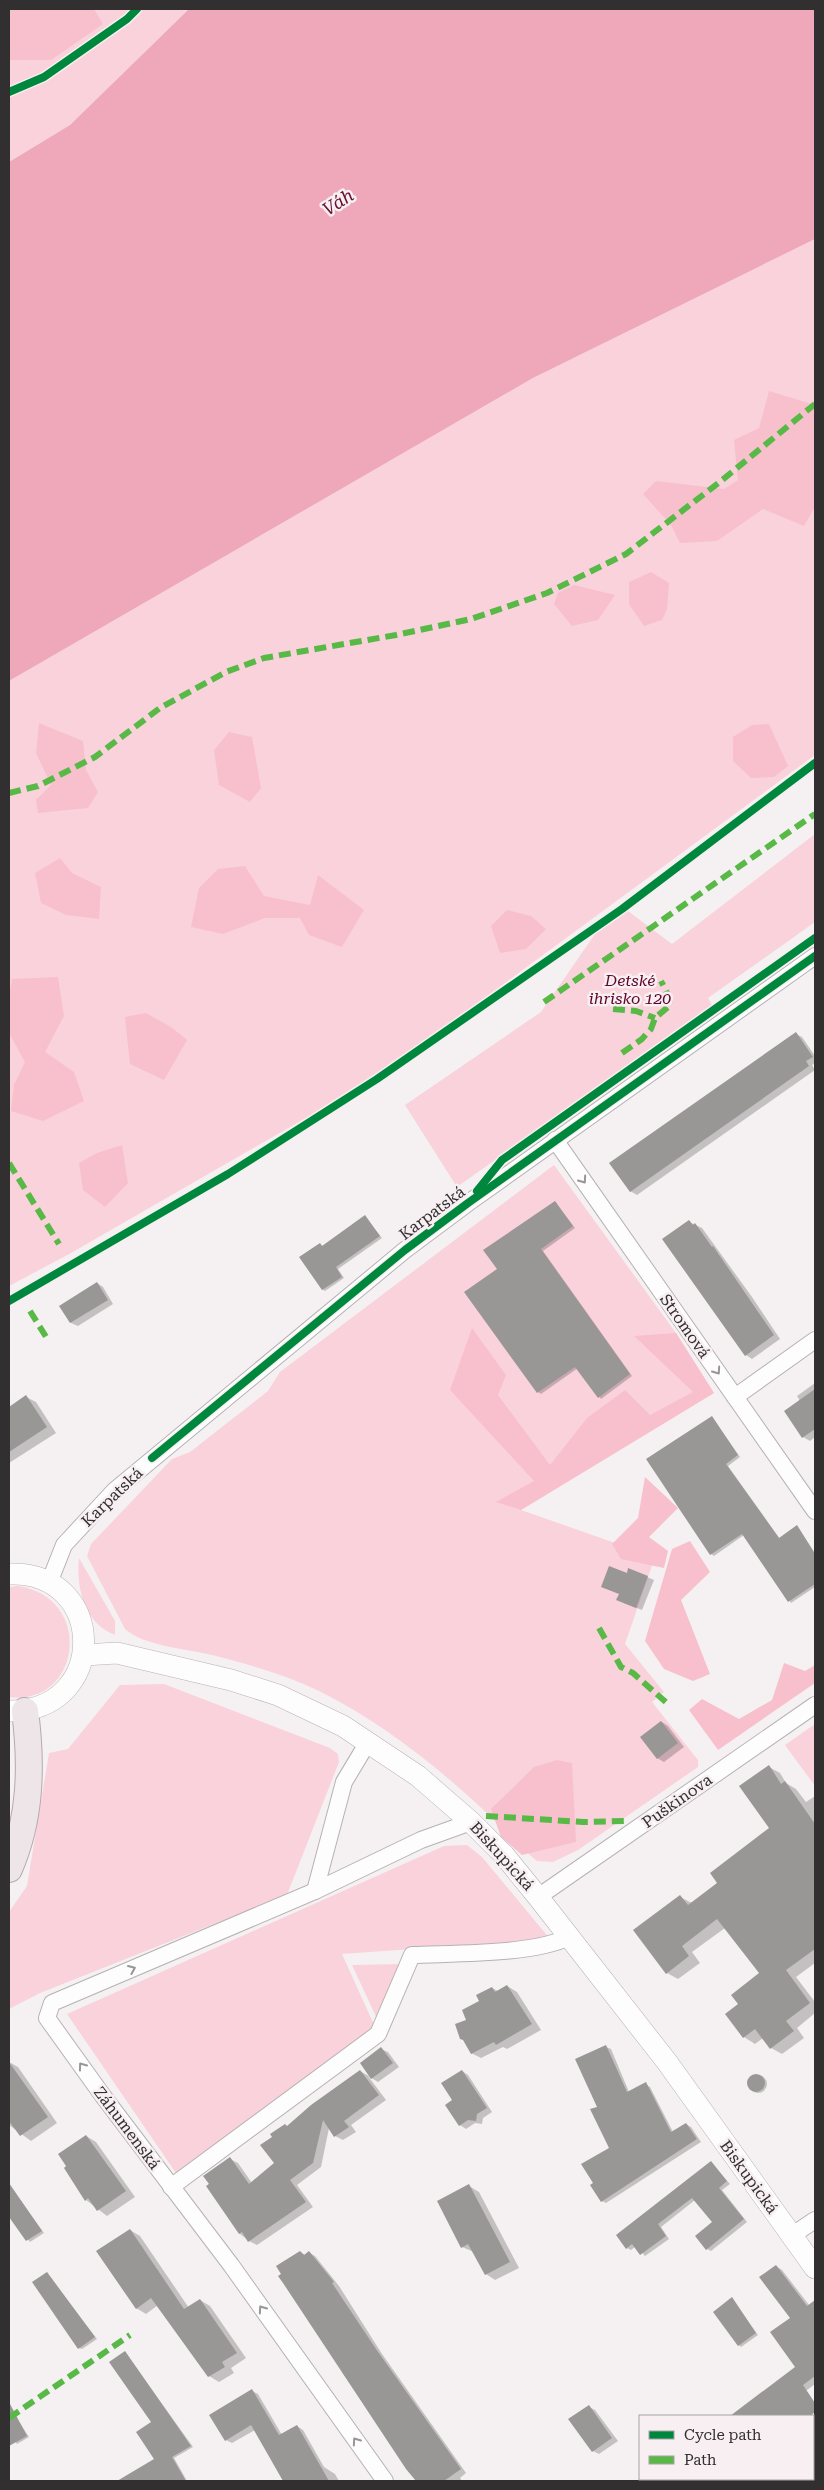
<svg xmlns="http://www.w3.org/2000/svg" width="824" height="2490" viewBox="0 0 824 2490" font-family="'Roboto Serif',serif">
  <rect width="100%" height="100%" fill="#f5f1f2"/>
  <g fill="#f9d2db">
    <polygon points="9,9 189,9 70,125 9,162"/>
    <polygon points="815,239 815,755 377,1077 71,1253 9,1286 9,681 533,378"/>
    <polygon points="815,834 815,922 708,998 712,1005 457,1187 405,1105 541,1012 595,934 628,911 672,944"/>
    <path d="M554,1165L676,1333L714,1393L521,1510L655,1557L625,1644L664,1692L652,1702L698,1760V1767L578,1850L553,1862L537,1861L531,1856C467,1792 401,1732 319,1691C286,1675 248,1664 212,1655C187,1649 144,1646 125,1629L87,1556L91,1544L172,1459L190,1452L268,1391L280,1372Z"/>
    <path d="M79,1558L115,1621V1635C84,1623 76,1588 79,1558Z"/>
    <path d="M18,1586C95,1598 81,1706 9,1697V1587Z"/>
    <polygon points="164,1684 330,1748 338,1754 339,1762 287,1895 40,1993 9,2009 9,1912 27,1886 49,1753 68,1749 120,1685"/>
    <polygon points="815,1724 815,1786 785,1745"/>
    <polygon points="467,1845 482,1857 550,1939 342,1954 375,2027 176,2173 67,2014 444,1846"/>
    <polygon points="401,1964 379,2023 352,1965"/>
  </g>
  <g fill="#f8c0cd">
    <polygon points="9,9 94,9 103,24 51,60 9,60"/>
    <polygon points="769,391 815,405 815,507 804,526 763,509 717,541 680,543 671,525 643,494 656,481 724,489 738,480 734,440 759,428"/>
    <polygon points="651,572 669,583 667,609 662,620 644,626 629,604 629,582"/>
    <polygon points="574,585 615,595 598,620 572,626 554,604 558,593"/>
    <polygon points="39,723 83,741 86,770 98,792 88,808 38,813 36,800 51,785 36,753"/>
    <polygon points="769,724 788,766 774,777 751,778 733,761 733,737 752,725"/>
    <polygon points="229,732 252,737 261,788 250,802 219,785 214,750"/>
    <polygon points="60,858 72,873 101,887 99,919 66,915 41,903 35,873"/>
    <polygon points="245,866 264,896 310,905 318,875 364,910 342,947 309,935 300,918 265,918 223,934 191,927 199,888 218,869"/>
    <polygon points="507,910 531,916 546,929 526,949 500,953 491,926"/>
    <polygon points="58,977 64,1016 45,1052 74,1072 84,1101 43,1121 11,1111 14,1085 25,1062 9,1033 9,996 12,979"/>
    <polygon points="146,1013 171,1027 187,1040 164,1080 130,1064 125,1017"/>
    <polygon points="122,1145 128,1183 105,1207 83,1190 79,1163 97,1153"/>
    <polygon points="472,1328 506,1375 498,1395 550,1465 587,1418 625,1390 650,1415 693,1392 634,1336 676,1333 714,1393 521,1510 496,1502 534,1481 450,1390"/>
    <polygon points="645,1477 678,1508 649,1537 668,1551 664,1568 621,1559 612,1544 638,1518"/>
    <polygon points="690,1541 710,1572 681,1600 710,1674 693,1681 664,1669 645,1641 672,1549"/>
    <polygon points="784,1663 805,1671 815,1665 815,1683 718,1750 689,1710 702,1699 739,1719 772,1700"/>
    <polygon points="557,1760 572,1763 576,1842 522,1855 501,1837 491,1809 534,1767"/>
  </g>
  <polygon fill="#eea8b9" points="189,9 815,9 815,239 533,378 9,681 9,162 70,125"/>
  <g fill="#0003">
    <polygon points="796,1034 802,1037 815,1056 815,1063 812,1065 815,1070 637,1195 630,1191"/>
    <polygon points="555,1202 575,1228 543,1251 632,1376 601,1399 578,1368 541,1394 538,1392 498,1269"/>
    <polygon points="365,1217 382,1238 338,1269 344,1278 325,1291 322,1289 320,1245 323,1246"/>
    <polygon points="689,1222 702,1228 752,1297 780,1339 752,1359 746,1355"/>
    <polygon points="97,1283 103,1287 113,1304 78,1326 71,1323 61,1306"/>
    <polygon points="815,1383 815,1437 810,1441 803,1437 800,1401 797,1396"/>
    <polygon points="26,1397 36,1402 56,1433 9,1463 9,1408"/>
    <polygon points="712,1417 740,1457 728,1466 780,1539 797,1526 815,1553 815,1587 791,1603 744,1535 714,1556 711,1554"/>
    <polygon points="629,1569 654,1580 642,1610 624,1603"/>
    <polygon points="662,1722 668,1726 684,1747 664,1762 657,1758"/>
    <polygon points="769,1767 780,1773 786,1783 796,1789 806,1802 815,1796 815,1963 796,1977 815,2002 815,2013 797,2028 804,2038 782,2054 771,2048 763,2038 755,2044 744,2037 740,2004 761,1973 725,1928 692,1952 700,1963 678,1979 667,1973 680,1897 692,1903 719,1883 771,1829"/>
    <polygon points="507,1986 517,1992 541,2030 507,2049 503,2047 481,2058 471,2053 468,2020 492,1988 498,1991"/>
    <polygon points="606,2047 611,2049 629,2092 645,2084 650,2087 673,2132 686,2124 691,2127 701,2142 606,2203 602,2201 594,2184 611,2148 598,2107"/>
    <polygon points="381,2049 388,2052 399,2067 378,2082 368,2076 386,2100 351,2125 356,2132 343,2140 335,2136 329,2128 321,2167 297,2185 313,2207 257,2245 249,2241 240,2234 207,2186 230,2159 238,2163 252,2183 275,2164 288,2127 360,2071 372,2078"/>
    <polygon points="9,2062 18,2067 57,2123 31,2141 9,2125"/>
    <polygon points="462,2071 468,2075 492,2112 483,2118 482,2124 475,2123 466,2129 460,2125 454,2101"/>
    <circle cx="758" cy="2084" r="9"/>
    <polygon points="86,2136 96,2142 135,2197 107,2216 86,2200"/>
    <polygon points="711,2163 730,2184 722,2190 747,2222 711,2251 707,2249 713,2222 695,2200 661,2227 669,2239 645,2256 636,2246 631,2250 627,2248"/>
    <polygon points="469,2186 479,2192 519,2268 495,2280 486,2274 474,2252 462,2247"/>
    <polygon points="11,2187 44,2233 30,2242 9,2215 9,2188"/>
    <polygon points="130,2230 140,2236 189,2308 200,2300 210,2306 246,2358 231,2368 234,2373 219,2382 209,2376 158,2305 146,2314 136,2308"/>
    <polygon points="300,2252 305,2255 309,2253 315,2256 339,2286 382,2354 466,2473 460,2478 462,2481 418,2481 342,2372"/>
    <polygon points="776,2266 782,2270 809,2305 815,2308 815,2384 773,2416 732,2416 797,2368 791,2318"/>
    <polygon points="47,2274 97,2339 82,2349 79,2348"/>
    <polygon points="732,2299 758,2335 741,2347 739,2345"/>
    <polygon points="125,2352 193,2447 174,2458 187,2481 168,2481 138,2433 153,2423"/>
    <polygon points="252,2391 258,2394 282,2435 297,2426 303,2430 324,2467 335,2474 339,2481 285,2481 255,2430 232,2443 226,2440"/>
    <polygon points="589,2407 595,2410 618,2441 599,2454 593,2451"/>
    <polygon points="815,2416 815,2443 813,2439 813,2418"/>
    <polygon points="20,2423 29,2437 17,2444 9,2433 9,2429"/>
    <polygon points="652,2479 733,2479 730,2481 653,2481"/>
  </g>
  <g fill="#999696">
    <polygon points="796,1032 813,1057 806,1061 809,1066 630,1192 609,1163"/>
    <polygon points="555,1201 573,1226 541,1249 630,1374 598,1398 575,1367 537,1393 464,1292 497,1269 483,1250"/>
    <polygon points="365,1215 380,1236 336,1267 342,1277 322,1290 299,1257 320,1243 322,1246"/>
    <polygon points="689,1220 693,1225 695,1223 712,1247 713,1246 774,1335 745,1356 662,1239"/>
    <polygon points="97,1282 108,1300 70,1323 59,1306"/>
    <polygon points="815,1389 815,1429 802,1438 784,1411"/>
    <polygon points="26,1395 47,1427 9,1452 9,1407"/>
    <polygon points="712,1416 738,1455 726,1464 779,1538 797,1525 815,1554 815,1584 788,1602 742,1534 710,1555 646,1459"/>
    <polygon points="609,1566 627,1573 628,1568 648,1576 636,1608 616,1600 619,1594 601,1587"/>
    <polygon points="661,1721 678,1743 657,1759 640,1737"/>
    <polygon points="769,1765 781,1784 785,1781 815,1824 815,1949 786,1970 810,2003 786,2021 794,2031 770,2049 755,2029 743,2038 725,2014 738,2004 731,1995 759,1973 717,1919 682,1946 689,1956 666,1974 633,1930 680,1895 688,1905 717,1883 710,1873 769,1828 739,1786"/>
    <polygon points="507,1985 532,2024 496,2045 494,2042 471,2054 463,2040 460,2039 455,2024 466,2020 462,2010 479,2001 476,1995 492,1987 495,1992"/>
    <polygon points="606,2045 627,2092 646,2082 671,2132 686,2123 697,2139 601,2202 590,2185 593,2183 581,2164 609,2148 590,2109 597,2107 575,2059"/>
    <polygon points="381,2047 393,2063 371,2079 360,2063"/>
    <polygon points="9,2062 48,2117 20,2136 9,2121"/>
    <polygon points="360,2070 379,2095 344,2121 349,2127 334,2137 323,2120 313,2163 290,2180 306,2202 248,2242 242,2232 239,2234 206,2186 209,2184 203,2176 230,2157 249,2184 274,2163 260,2145 272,2137 270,2134 285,2124 287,2126 311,2105"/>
    <polygon points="462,2070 487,2108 477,2114 476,2121 468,2120 459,2126 445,2105 452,2100 441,2083"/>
    <circle cx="756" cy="2083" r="9"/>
    <polygon points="86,2135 126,2191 97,2211 88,2198 85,2201 64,2168 66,2166 58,2154"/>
    <polygon points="711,2161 727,2181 719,2188 744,2219 706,2250 695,2236 712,2222 692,2198 658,2224 666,2236 640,2255 632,2244 626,2249 616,2235"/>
    <polygon points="9,2183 42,2231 26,2241 9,2217"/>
    <polygon points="469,2184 510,2262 485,2275 468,2244 461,2248 437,2201"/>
    <polygon points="130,2229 184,2309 200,2299 237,2353 222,2362 225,2367 208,2377 151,2298 136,2309 96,2251"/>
    <polygon points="300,2251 304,2255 309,2251 334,2282 332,2283 376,2349 461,2469 444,2481 416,2481 406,2469 283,2283 278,2276 281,2274 276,2266"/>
    <polygon points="776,2265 807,2306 815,2300 815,2376 803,2385 815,2403 815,2412 810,2416 730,2416 795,2367 770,2332 790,2318 759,2277"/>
    <polygon points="47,2272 95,2337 78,2349 32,2282"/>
    <polygon points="732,2297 756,2333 738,2346 713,2312"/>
    <polygon points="125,2351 191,2446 172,2457 186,2481 117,2481 154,2459 136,2432 151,2422 109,2362"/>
    <polygon points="252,2389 279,2435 297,2425 329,2481 283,2481 251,2425 225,2441 209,2415"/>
    <polygon points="9,2402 27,2436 9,2446"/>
    <polygon points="589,2405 612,2438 592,2452 568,2419"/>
  </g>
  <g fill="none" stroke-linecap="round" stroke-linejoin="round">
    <g stroke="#b6b2b3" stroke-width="18">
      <g id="minor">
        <polyline points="555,1140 815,1511"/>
        <polyline points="735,1397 815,1340"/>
        <polyline points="49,1583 64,1545 114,1491 405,1250 468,1203 815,956"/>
        <polyline points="315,1891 344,1782 368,1742"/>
        <polyline points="538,1897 815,1705"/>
        <path d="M171,2187L378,2034L412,1955C455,1953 532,1955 569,1937"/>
        <polyline points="791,2236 815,2220"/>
        <polyline points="385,2481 231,2265 103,2096 47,2018 52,2003 315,1891 421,1840 471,1822"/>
      </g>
    </g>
    <g stroke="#b6b2b3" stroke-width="22">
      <g id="tertiary">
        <path d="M9,1574C107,1570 110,1712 9,1711"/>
        <polyline points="84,1655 117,1653 231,1680 278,1695 343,1726 418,1776 471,1822 504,1855 538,1897 667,2062 815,2268"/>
      </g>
    </g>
    <g stroke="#b6a8ac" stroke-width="28">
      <path id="primary" d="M9,1869C31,1819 32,1765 25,1711"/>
    </g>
    <use href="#minor" stroke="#fefdfd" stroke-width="16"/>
    <use href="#tertiary" stroke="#fefdfd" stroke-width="21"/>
    <use href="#primary" stroke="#ede5e8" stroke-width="26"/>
    <g stroke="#58b947" stroke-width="6" stroke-dasharray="12 6" stroke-linecap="butt">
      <polyline points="9,793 38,786 95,757 160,708 226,672 264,658 396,635 471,619 547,593 626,554 721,481 815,404"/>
      <polyline points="544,1002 815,814"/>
      <polyline points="613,1009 636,1011 655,1018"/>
      <polyline points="622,1053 642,1039 651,1029 655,1018 668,1007 670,999 661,981"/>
      <polyline points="9,1163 59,1244"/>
      <polyline points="30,1311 48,1340"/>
      <polyline points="599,1628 621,1667 633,1673 669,1705"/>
      <polyline points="486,1816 583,1822 626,1821"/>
      <polyline points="9,2418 130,2335"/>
    </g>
    <g stroke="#f7eff1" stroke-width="11">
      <g id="cycleway">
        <polyline points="9,92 44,77 127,19 137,9"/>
        <polyline points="477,1191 502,1160 815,938"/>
        <polyline points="9,1301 228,1174 377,1079 622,909 815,763"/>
        <polyline points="152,1458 405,1250 468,1203 815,956"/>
      </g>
    </g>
    <use href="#cycleway" stroke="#00873e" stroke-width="8"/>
  </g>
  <defs><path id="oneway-chevron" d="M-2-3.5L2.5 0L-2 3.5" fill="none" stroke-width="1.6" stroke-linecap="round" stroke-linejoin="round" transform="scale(1.25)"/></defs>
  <g stroke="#989696">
    <use href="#oneway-chevron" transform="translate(583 1180) rotate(55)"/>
    <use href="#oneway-chevron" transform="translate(717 1371) rotate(55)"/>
    <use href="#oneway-chevron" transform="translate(132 1969) rotate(-23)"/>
    <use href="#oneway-chevron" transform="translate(82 2066) rotate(-126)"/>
    <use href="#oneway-chevron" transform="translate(262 2309) rotate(-125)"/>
    <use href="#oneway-chevron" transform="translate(356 2441) rotate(-125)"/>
  </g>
  <g text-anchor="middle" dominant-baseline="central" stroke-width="5" stroke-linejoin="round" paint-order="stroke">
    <g font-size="16" font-style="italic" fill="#60052a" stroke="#f7eff1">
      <text x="630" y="980">Detské<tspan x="630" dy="18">ihrisko 120</tspan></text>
    </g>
    <g font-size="16" fill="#322f30" stroke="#f7eff1">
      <text transform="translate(432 1213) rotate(-37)">Karpatská</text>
      <text transform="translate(685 1326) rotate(55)">Stromová</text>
      <text transform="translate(112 1497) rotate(-44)">Karpatská</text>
      <text transform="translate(677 1801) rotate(-35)">Puškinova</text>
      <text transform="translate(502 1856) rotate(48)">Biskupická</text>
      <text transform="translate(127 2128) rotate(53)">Záhumenská</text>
      <text transform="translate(749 2177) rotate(54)">Biskupická</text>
    </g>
    <g font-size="18" font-style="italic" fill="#681031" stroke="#f7eff1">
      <text transform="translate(338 202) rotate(-33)">Váh</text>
    </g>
  </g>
  <rect width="824" height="2490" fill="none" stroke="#322f30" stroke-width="20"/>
  <rect x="639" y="2415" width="175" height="65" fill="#f7eff1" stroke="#a8a2a4"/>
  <rect x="649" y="2431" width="25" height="8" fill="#00873e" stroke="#a8a2a4"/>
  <text x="684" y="2440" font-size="15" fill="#322f30">Cycle path</text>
  <rect x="649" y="2456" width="25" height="8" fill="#58b947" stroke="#a8a2a4"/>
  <text x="684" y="2465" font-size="15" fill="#322f30">Path</text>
</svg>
